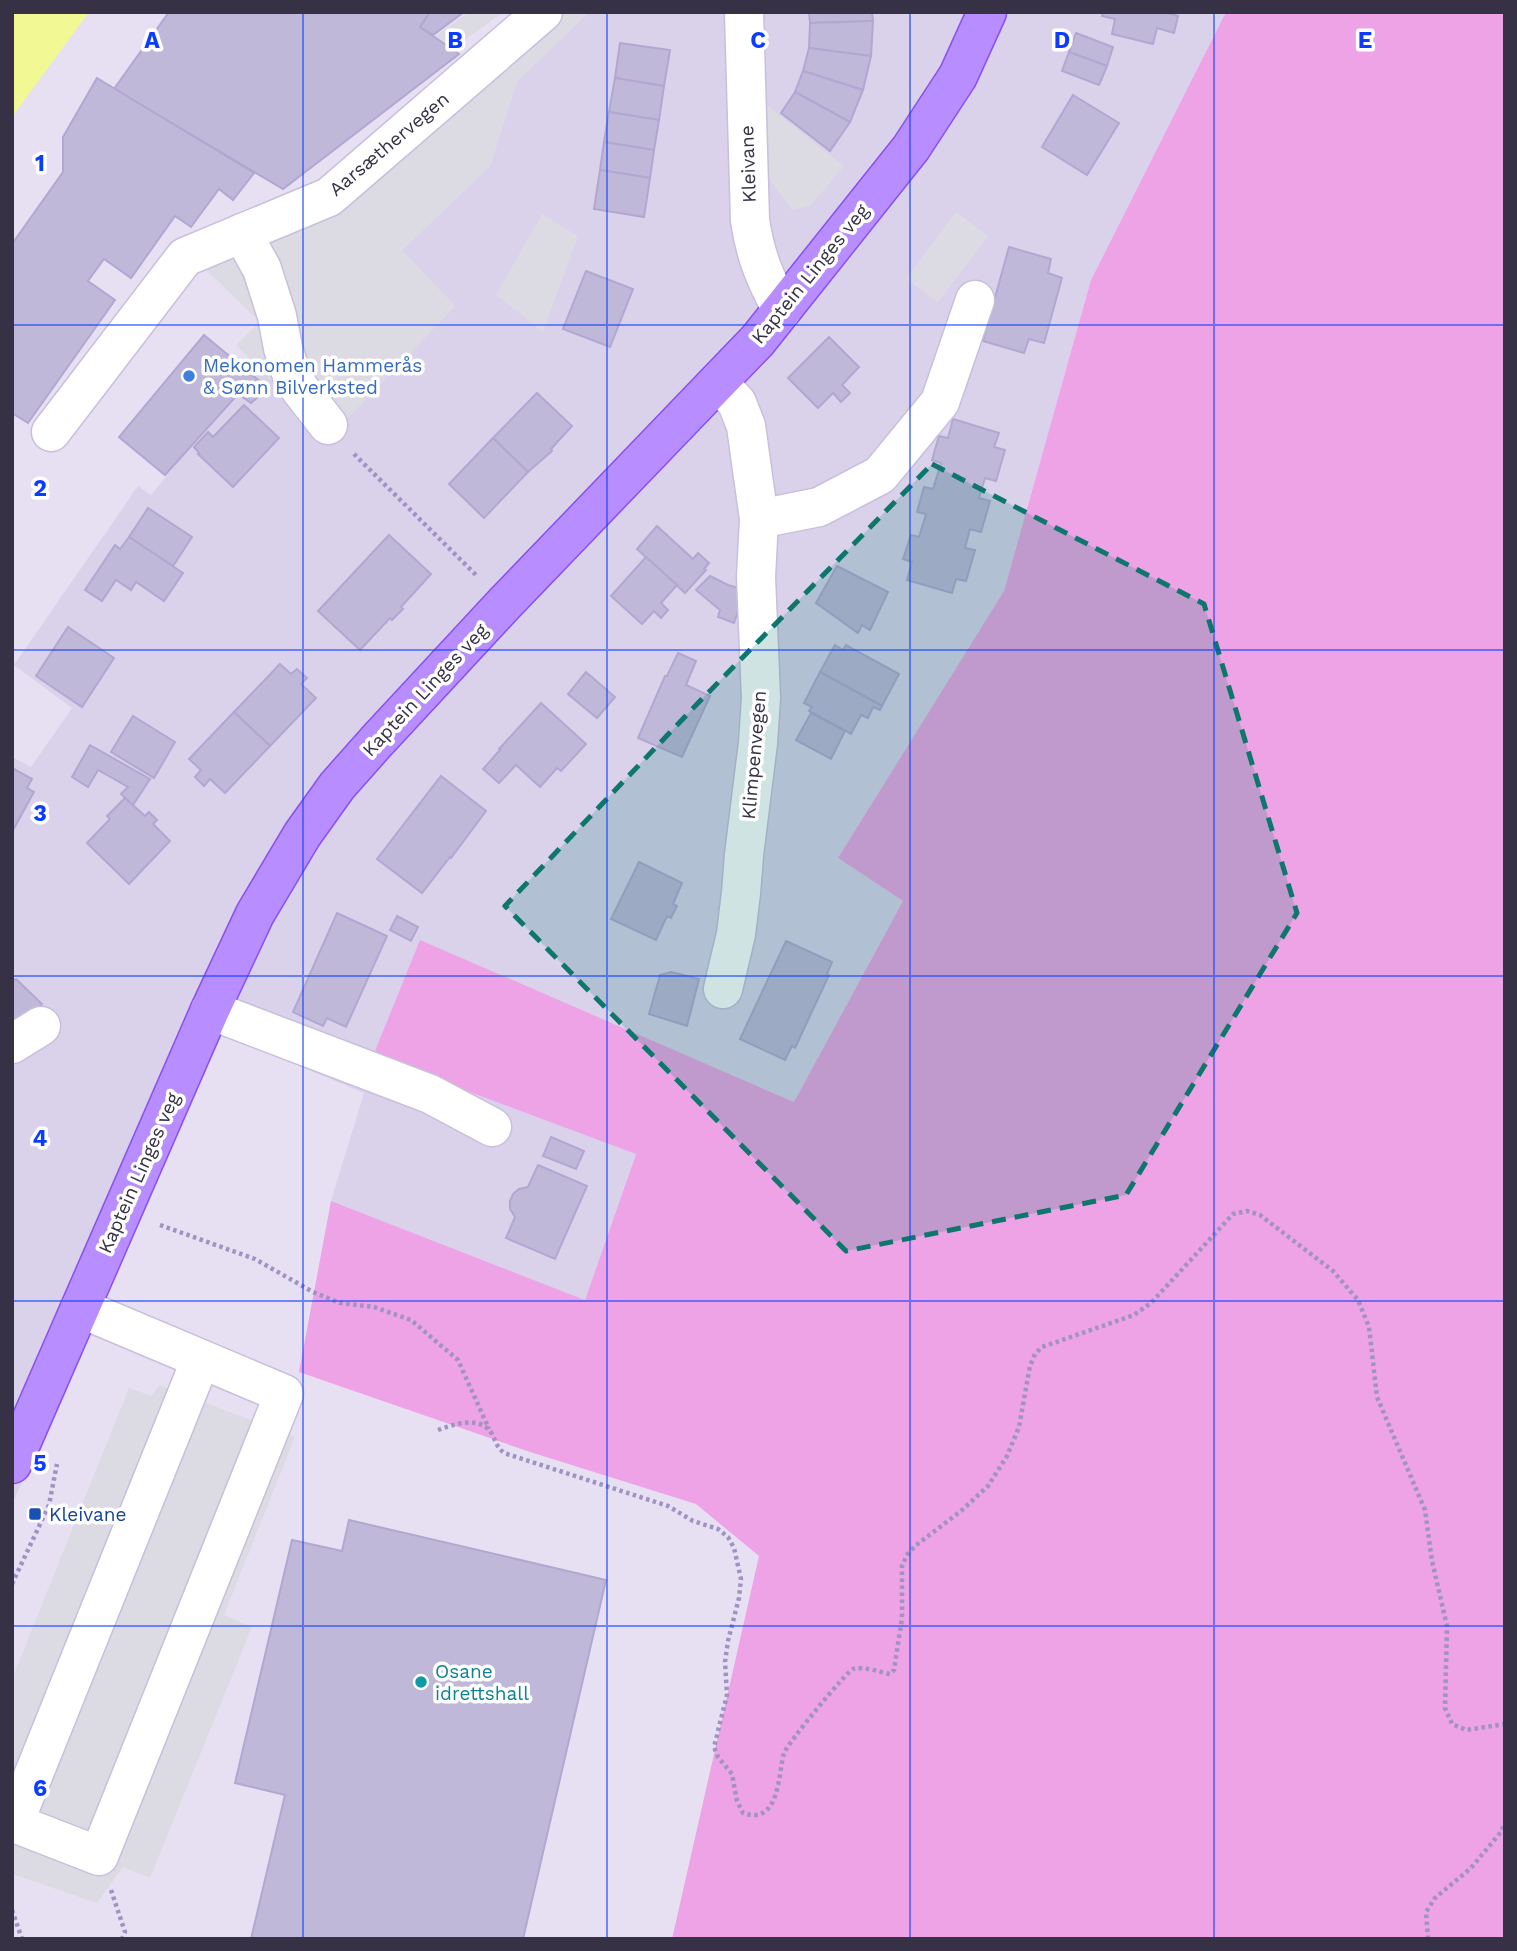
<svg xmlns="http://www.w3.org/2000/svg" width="1517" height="1951" viewBox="0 0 1517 1951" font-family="'Work Sans',sans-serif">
  <rect width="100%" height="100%" fill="#e7e0f3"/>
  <polygon fill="#dad2eb" points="585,12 1226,12 1091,280 1004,591 838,858 903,901 794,1102 420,941 374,1056 636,1153 585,1300 331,1201 364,1093 213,1030 12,1505 12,757 31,767 72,708 14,665 138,486 151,495 257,365 328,438 455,306 401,251 490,166 517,81 586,15"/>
  <polygon fill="#eda3e5" points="1226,12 1505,12 1505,1939 672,1939 759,1556 696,1504 527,1451 299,1372 331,1201 585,1300 636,1154 373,1056 420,940 794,1102 903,901 838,858 1004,591 1091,280"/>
  <g fill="#dcdae2">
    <polygon points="469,12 504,12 446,53 434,37"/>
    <polygon points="564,12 585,12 586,15 517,81 490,166 402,250 455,306 328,439 236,345 260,322 203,267 345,204"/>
    <polygon points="760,100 844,166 810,206 792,210 764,172"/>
    <polygon points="956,212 988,236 938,302 906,279"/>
    <polygon points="542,214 578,236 543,332 496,295"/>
    <polygon points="159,1385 295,1437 224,1615 252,1627 150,1878 123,1867 97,1903 12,1874 12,1679 129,1388 152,1396"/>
  </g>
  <polygon fill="#f2f894" points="12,12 89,12 12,117"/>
  <g fill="#c0b8d9" stroke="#b2a7d1" stroke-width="2">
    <polygon points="169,12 430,12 420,27 459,54 283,189 114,89"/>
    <polygon points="430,12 464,12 433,35 420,27"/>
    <polygon points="809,12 872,12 873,21 810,23"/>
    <polygon points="1103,12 1164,12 1178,16 1174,33 1157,28 1153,44 1112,34 1115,19 1102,16"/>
    <polygon points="873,21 871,56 809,48 810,23"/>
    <polygon points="1076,33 1113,47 1107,66 1069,52"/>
    <polygon points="620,43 670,50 664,86 615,78"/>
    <polygon points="809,48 871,56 863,90 803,71"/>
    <polygon points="1069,52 1107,66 1099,85 1062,71"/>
    <polygon points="803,71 863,90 850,122 795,92"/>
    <polygon points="97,78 254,173 233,200 219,189 191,227 175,216 131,278 104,259 88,281 115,300 28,423 12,413 12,244 63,172 63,137"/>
    <polygon points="615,78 664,86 659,120 609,112"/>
    <polygon points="795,92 850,122 830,151 781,113"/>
    <polygon points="1073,95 1119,123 1087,175 1042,147"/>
    <polygon points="609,112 659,120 654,150 604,142"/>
    <polygon points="604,142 654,150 650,178 600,170"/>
    <polygon points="600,170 650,178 644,217 594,209"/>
    <polygon points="1009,247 1051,259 1048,273 1062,278 1044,343 1029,339 1024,353 983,341"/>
    <polygon points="586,271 633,289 610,347 563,329"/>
    <polygon points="204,335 268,388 251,403 238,394 165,475 119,437"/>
    <polygon points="829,337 859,367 842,385 850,393 841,402 833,393 818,408 788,378"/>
    <polygon points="537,393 572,426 551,449 552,451 528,472 493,438"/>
    <polygon points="244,405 279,438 233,487 198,454 199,453 194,447 208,432 213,437"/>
    <polygon points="953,419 999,433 994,447 1005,450 996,481 985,478 979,498 990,501 981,532 970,529 965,548 975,550 966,581 956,579 952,593 907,580 912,562 903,559 911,535 919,537 926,514 917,512 924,487 933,489 941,463 932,460 939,436 948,438"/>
    <polygon points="493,438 528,472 484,518 449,484"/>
    <polygon points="148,508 192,537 173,566 129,537"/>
    <polygon points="657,526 693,559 698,553 709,563 704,569 706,570 685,593 637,549"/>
    <polygon points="389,535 431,574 401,607 403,609 392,620 390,618 360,650 318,611"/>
    <polygon points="129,537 183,573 164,601 136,582 131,590 116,580 102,601 85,590 115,545 120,549"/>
    <polygon points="646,557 677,585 661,603 668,610 661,618 654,611 642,624 611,596"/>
    <polygon points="837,566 888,592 870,630 862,625 858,633 816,603"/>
    <polygon points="710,576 728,585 745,590 734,623 718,617 720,610 696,590"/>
    <polygon points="68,627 114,658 82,707 36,676"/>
    <polygon points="835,645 843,650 846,645 899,674 882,706 820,672"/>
    <polygon points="678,653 696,661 686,685 710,696 682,757 638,738 665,676 667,676"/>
    <polygon points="280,664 291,674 297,669 307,678 301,684 316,698 270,746 234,712"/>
    <polygon points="586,672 615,697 597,718 568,694"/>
    <polygon points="820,672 882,706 880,710 873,707 868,718 861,715 851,734 809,711 812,707 804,703"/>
    <polygon points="541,703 586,744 561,771 557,768 540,787 516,765 499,783 483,769 500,750 499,749"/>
    <polygon points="234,712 270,746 225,793 210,779 204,786 195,777 201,770 189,759"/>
    <polygon points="811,713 845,731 831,759 796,740"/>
    <polygon points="133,716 175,742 154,778 111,752"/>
    <polygon points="90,745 150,779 133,805 121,794 128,787 98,770 88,787 72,777"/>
    <polygon points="12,768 32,779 27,788 34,792 12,832"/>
    <polygon points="441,776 486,811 451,858 450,857 422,893 377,859"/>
    <polygon points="125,798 145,816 149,812 157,820 153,824 170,841 129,884 87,843 110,819 107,816"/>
    <polygon points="639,862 682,883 673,904 677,906 671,918 667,916 656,940 611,919"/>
    <polygon points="337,913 387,936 346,1027 327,1018 323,1026 293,1012"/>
    <polygon points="397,916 418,927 411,941 390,930"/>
    <polygon points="786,941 832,962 827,974 829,975 795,1048 792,1046 785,1060 740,1039"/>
    <polygon points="671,972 699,979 687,1026 649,1014 660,975"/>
    <polygon points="16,979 42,1004 18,1030 12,1024 12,982"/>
    <polygon points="551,1137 584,1151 576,1169 543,1156"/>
    <polygon points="538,1165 587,1186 555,1259 506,1238 515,1217 510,1209 510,1201 513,1194 519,1189 528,1187"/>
    <polygon points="349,1520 606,1580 523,1939 251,1939 285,1795 235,1783 292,1540 342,1551"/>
  </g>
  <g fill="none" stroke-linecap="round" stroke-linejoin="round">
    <g stroke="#c9bfdd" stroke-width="41">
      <g id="minor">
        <path d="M744,12L750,220C755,255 765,279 782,310"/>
        <polyline points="242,233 262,269 277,316 283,348 291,373 300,389 328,425"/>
        <polyline points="718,382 737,403 746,426 759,519 756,577 761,698 758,743 744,855 741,893 736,934 723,989"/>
        <polyline points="51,432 185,257 329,197 543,12"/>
        <polyline points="759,519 819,507 880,475 940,402 975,300"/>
        <polyline points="210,1010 430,1094 492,1127"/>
        <polyline points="12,1044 41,1026"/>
        <polyline points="80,1308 284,1394 99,1856 14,1823 201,1359"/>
      </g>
    </g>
    <g stroke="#8850f1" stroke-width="41">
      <polyline id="major" points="12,1464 210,1010 255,914 302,835 337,786 376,742 505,603 758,340 911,148 958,76 987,12"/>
    </g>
    <g stroke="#a092c2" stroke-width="4.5" stroke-dasharray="3.5 3.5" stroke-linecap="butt">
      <polyline points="354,454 477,576"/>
      <polyline points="160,1225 255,1259 313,1292 340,1303 374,1307 411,1320 458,1360 489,1429"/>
      <path d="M438,1430C454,1424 481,1415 492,1434C496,1442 497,1447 504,1453L668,1506L693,1521L718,1529L728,1537L734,1548L741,1579L739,1598L728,1641L725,1662L727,1695L714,1747L718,1757L732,1774L737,1801L743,1813C780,1826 778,1774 784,1753C787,1744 846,1672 853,1669C863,1666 880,1672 890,1674L894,1670L902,1618V1566L907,1555L915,1546L961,1511L988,1486L1007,1456L1019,1427L1030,1366L1035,1354L1042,1347L1134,1315L1151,1303L1233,1214L1247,1211L1260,1215L1333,1271L1358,1300L1369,1327L1377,1397L1425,1510L1432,1561L1447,1626L1445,1708L1452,1724L1466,1730L1505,1724"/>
      <polyline points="12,1584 49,1505 57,1464"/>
      <polyline points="111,1890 125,1932 122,1939"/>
      <polyline points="12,1910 22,1939"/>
      <polyline points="1428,1939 1426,1912 1435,1898 1471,1868 1501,1832 1505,1822"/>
    </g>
    <use href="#minor" stroke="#fff" stroke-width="38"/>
    <use href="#major" stroke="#b78dff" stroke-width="38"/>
  </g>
  <path fill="#0f766e" fill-opacity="0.2" stroke="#0f766e" stroke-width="5" stroke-dasharray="14 9" stroke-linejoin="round" d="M932,464L1204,604L1297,913L1126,1195L846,1251L505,906L698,703Z"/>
  <path fill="none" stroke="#0b3cff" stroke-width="2" stroke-opacity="0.55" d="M303,12V1939M607,12V1939M910,12V1939M1214,12V1939M12,325H1505M12,650H1505M12,976H1505M12,1301H1505M12,1626H1505"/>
  <circle fill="#3f7fe0" stroke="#fff" stroke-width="2.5" cx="189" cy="376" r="7"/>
  <rect fill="#1a4fb4" stroke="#fff" stroke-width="2.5" x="28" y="1507" width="14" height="14" rx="3.5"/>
  <circle fill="#0f9aa8" stroke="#fff" stroke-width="2.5" cx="421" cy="1682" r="7"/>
  <g text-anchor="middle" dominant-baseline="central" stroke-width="7" stroke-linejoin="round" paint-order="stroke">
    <g font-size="19" fill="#363144" stroke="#fff">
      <text transform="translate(389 144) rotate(-40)">Aarsæthervegen</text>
      <text transform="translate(748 164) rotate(-92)">Kleivane</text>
      <text transform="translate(810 274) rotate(-51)">Kaptein Linges veg</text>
      <text transform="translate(425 690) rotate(-47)">Kaptein Linges veg</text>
      <text transform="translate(754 755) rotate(-85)">Klimpenvegen</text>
      <text transform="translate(139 1173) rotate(-66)">Kaptein Linges veg</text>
    </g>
    <g font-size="19" fill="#366cbe" stroke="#fff" text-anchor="start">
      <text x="203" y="365">Mekonomen Hammerås<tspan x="203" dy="22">&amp; Sønn Bilverksted</tspan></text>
    </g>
    <g font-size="19" fill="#164399" stroke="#fff" text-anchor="start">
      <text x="49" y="1514">Kleivane</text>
    </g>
    <g font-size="19" fill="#0d838f" stroke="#fff" text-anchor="start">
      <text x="435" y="1671">Osane<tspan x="435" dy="22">idrettshall</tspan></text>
    </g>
  </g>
  <g font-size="23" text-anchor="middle" font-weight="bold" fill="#0b3cff" stroke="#fff" stroke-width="7" stroke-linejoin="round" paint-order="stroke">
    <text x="152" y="48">A</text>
    <text x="455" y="48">B</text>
    <text x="758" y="48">C</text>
    <text x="1062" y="48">D</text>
    <text x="1365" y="48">E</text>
    <text x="40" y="171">1</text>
    <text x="40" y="496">2</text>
    <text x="40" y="821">3</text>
    <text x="40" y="1146">4</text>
    <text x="40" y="1471">5</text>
    <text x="40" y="1796">6</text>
  </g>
  <rect width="1517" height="1951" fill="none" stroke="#363144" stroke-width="28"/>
</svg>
